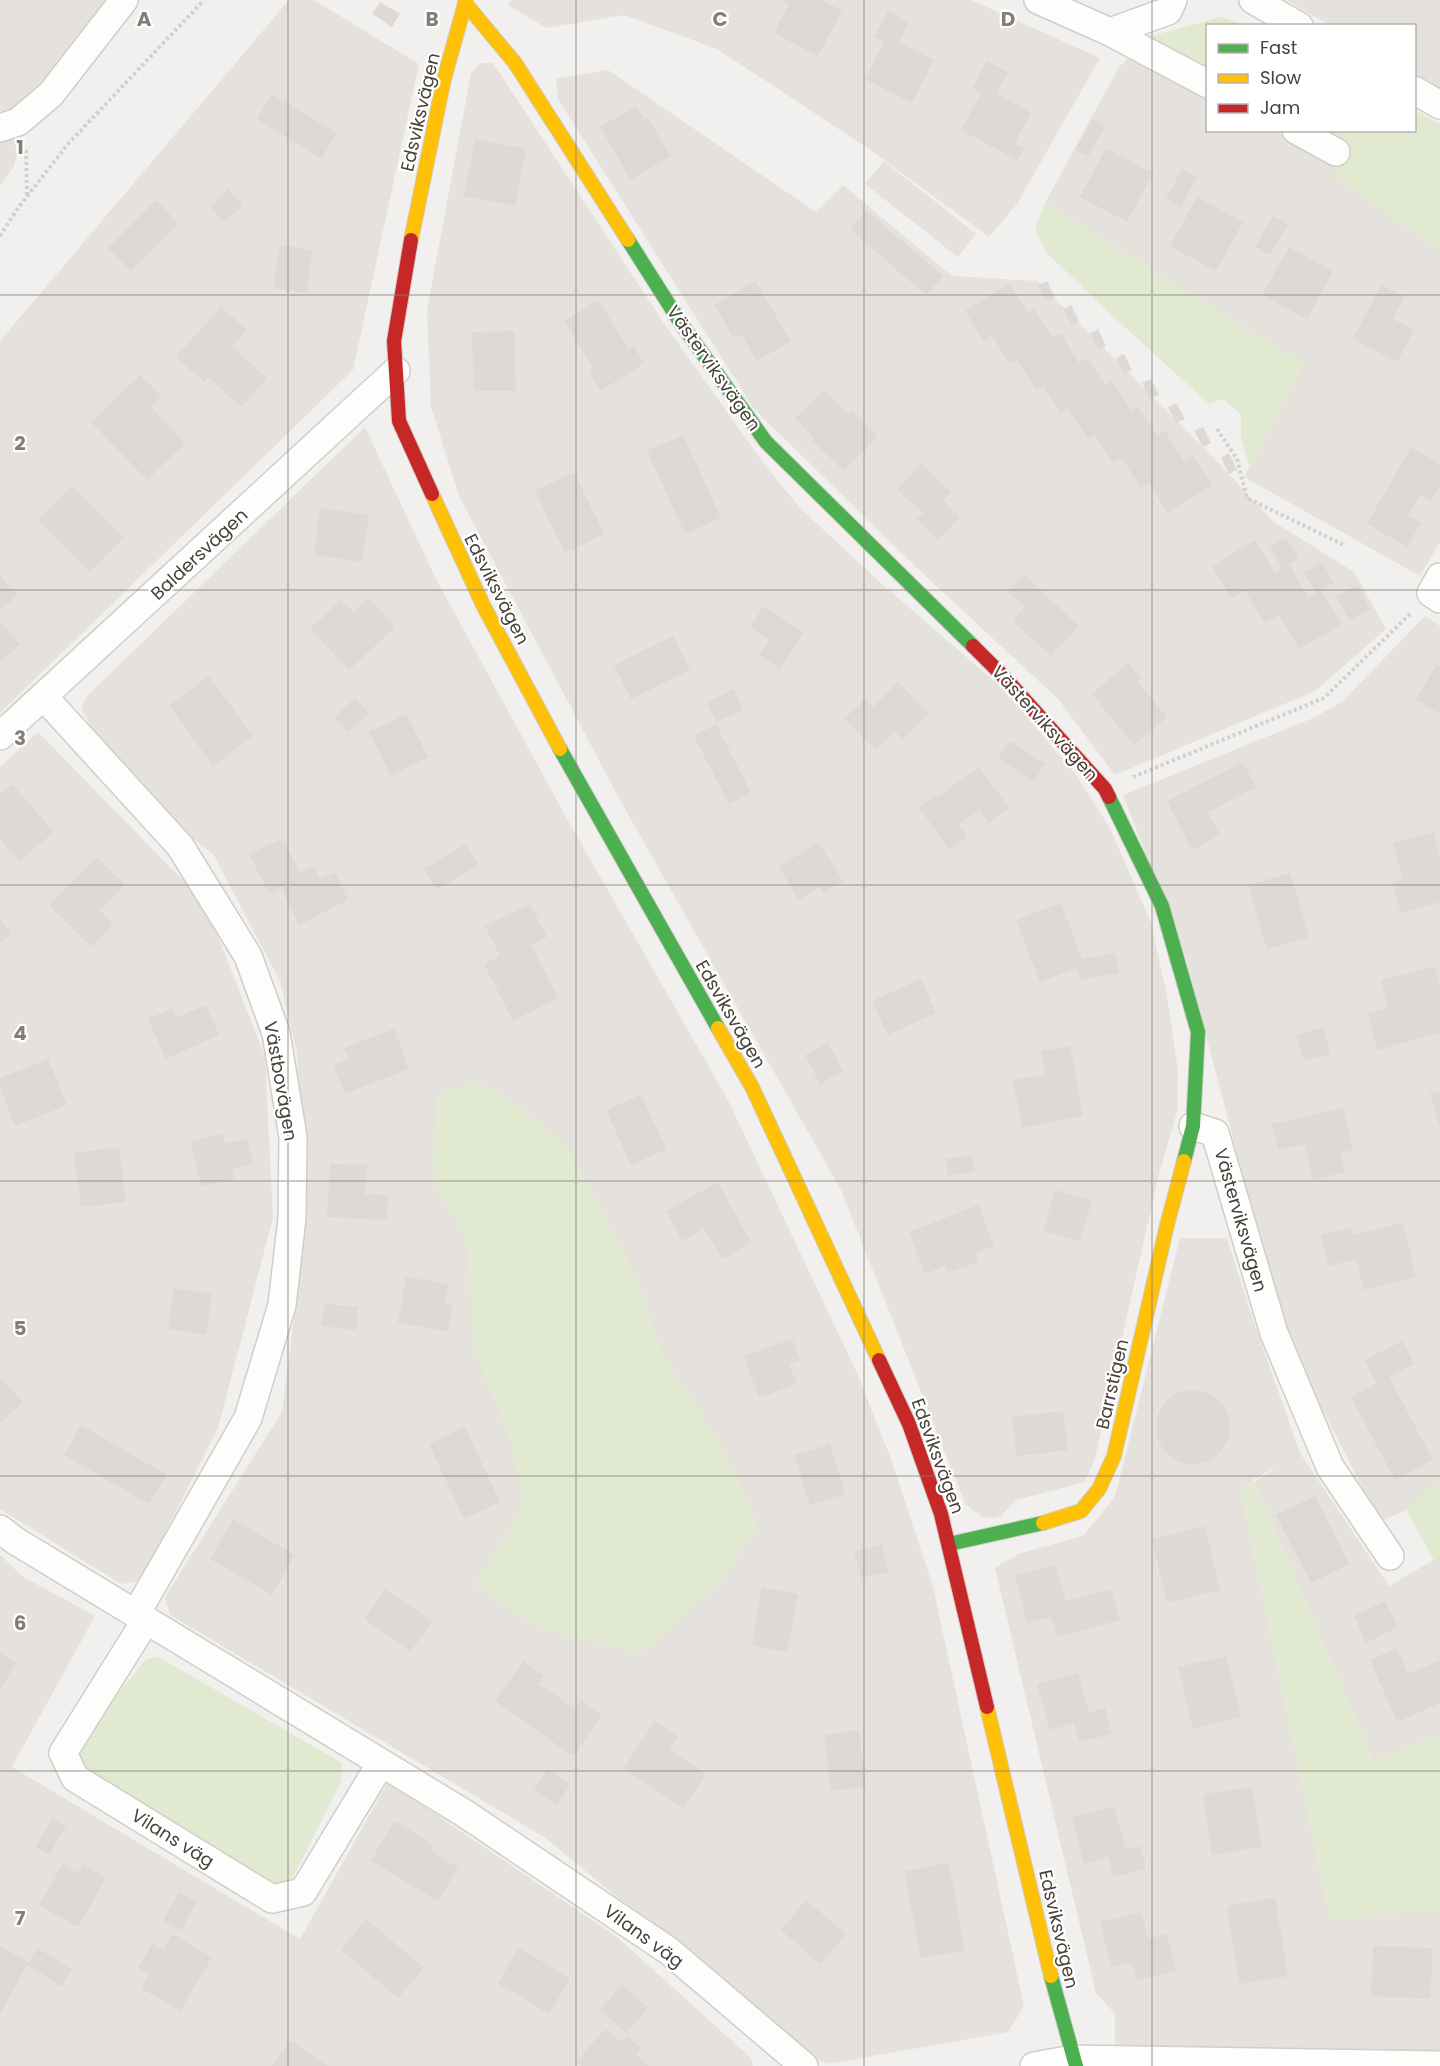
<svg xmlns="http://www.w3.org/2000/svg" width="1440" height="2066" viewBox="0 0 1440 2066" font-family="Poppins,sans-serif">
  <rect width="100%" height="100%" fill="#f2f0ee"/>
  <g fill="#e5e1dd">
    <polygon points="0,0 108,0 33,93 14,166 0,186"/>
    <polygon points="289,0 314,0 419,64 353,370 0,713 0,341"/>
    <polygon points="511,0 971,0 1100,58 1017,204 989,237 869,149 717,49 624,15 546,28 508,5"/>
    <polygon points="1286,0 1440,0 1440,90 1415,75 1414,26 1330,25"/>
    <polygon points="1151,36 1207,68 1208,130 1318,131 1346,146 1334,176 1440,250 1440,542 1420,576 1244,477 1303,364 1045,203 1119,67"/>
    <polygon points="480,63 493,63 663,322 764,464 801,509 883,585 1000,686 1074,772 1110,828 1151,923 1167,996 1178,1070 1177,1111 1158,1178 1095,1458 1085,1482 1016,1500 1001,1516 993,1518 983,1517 966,1505 841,1190 621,802 459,496 431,407 427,310 471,73"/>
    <polygon points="608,70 816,212 843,185 952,276 1037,281 1212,456 1274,522 1354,572 1386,629 1315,691 1115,775 1058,699 918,569 754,409 558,99 556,79"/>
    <polygon points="365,427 435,577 566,817 728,1100 857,1373 891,1459 933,1587 1024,2006 1008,2032 828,2064 813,2057 544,1837 170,1615 165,1597 282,1412 303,1249 297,1052 280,981 213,854 191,837 144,789 92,729 81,708 87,696"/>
    <polygon points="1425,616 1440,626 1440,1478 1406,1510 1380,1522 1293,1352 1248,1196 1186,958 1123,795 1313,718 1342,702"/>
    <polygon points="38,732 205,903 265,1057 273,1218 218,1428 141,1581 121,1584 0,1509 0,767"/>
    <polygon points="1180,1238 1227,1238 1249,1308 1300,1453 1389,1586 1440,1556 1440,1735 1374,1761 1254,1482 1287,1461 1240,1487 1330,1920 1427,1910 1440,1912 1440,2066 1115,2066 1115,2014 1096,1993 995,1568 1018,1554 1083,1536 1115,1497"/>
    <polygon points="0,1555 22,1576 95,1616 12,1767 300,1939 388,1782 617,1937 751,2058 753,2066 0,2066"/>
  </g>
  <g fill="#e2e9d1">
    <polygon points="1221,17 1246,25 1208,26 1207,68 1151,36"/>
    <polygon points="1415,110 1440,124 1440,250 1333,176 1345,146 1318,131 1414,130"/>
    <polygon points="1045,203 1304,364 1250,468 1241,439 1241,414 1223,399 1209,404 1106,310 1046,252 1035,229"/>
    <polygon points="478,1081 521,1107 568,1149 637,1276 661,1349 731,1463 758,1526 719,1584 640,1654 532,1625 475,1586 523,1505 509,1437 473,1346 468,1246 434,1180 435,1097"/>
    <polygon points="1440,1478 1440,1556 1434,1560 1406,1510"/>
    <polygon points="1253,1480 1374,1761 1440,1735 1440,1912 1427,1910 1330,1921 1240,1487"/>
    <polygon points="157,1656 342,1763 341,1782 292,1879 275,1885 88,1772 79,1758 93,1725 119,1681 126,1684 145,1660"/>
  </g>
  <polygon fill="#e4e1df" points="884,161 976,234 958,257 865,184"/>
  <g fill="#dcd9d7">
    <polygon points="782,0 822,0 842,11 818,56 774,33 789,4"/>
    <polygon points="380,2 400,14 392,27 372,14"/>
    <polygon points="888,11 909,22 899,42 934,60 912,103 865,79 884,42 874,37"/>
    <polygon points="987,61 1008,72 996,93 1031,112 1015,143 1024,148 1017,160 961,130 981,93 972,88"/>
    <polygon points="272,94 337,133 321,159 257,119"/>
    <polygon points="636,106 644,119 647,117 671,156 631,180 600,127"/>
    <polygon points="1093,119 1106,126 1088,156 1075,150"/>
    <polygon points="475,139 526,149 515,206 464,196"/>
    <polygon points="1106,148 1153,173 1127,222 1080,197"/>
    <polygon points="1182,169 1197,177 1181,207 1166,199"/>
    <polygon points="228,189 243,205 224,222 210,207"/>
    <polygon points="1197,197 1243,222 1216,271 1170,246"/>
    <polygon points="156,200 179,224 131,271 108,248"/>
    <polygon points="866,210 943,276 926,295 850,229"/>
    <polygon points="1273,216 1288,224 1270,255 1255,247"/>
    <polygon points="279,245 312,250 307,293 274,288"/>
    <polygon points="1289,247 1333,271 1307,319 1262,295"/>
    <polygon points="755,281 791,341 757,361 741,334 734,338 714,305"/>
    <polygon points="1047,281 1055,297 1046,301 1038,285"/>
    <polygon points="1009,283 1028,313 1034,309 1053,337 1060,333 1079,363 1087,358 1105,385 1112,381 1132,411 1138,407 1157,435 1164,430 1184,461 1193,456 1212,485 1168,513 1149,483 1141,488 1122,458 1113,463 1095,435 1088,439 1068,409 1061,414 1043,386 1036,390 1017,360 1010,364 992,336 984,341 965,311"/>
    <polygon points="1381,285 1404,297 1393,319 1414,330 1397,362 1353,339"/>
    <polygon points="598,300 628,348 633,345 644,363 601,391 589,372 594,369 564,321"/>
    <polygon points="1071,305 1079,321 1072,325 1063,309"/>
    <polygon points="221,307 247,330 232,347 267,378 241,407 208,377 204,382 176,357"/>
    <polygon points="1098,329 1106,346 1098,350 1090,333"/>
    <polygon points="514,331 516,391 474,391 472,332"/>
    <polygon points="1124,354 1132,370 1124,374 1116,358"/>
    <polygon points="140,375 162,397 151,407 185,443 147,480 91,422"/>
    <polygon points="1151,379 1159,395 1150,399 1142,383"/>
    <polygon points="824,390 849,415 852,411 878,437 844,471 812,440 814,438 795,418"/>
    <polygon points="1176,403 1185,419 1176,423 1168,407"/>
    <polygon points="1203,427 1211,443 1203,447 1194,431"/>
    <polygon points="683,435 721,518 685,534 647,451"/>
    <polygon points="1411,447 1440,464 1440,486 1431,501 1420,495 1408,516 1421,523 1407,547 1367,524"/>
    <polygon points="1229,453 1237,470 1229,474 1221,458"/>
    <polygon points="922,463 951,492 943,500 960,517 938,540 917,519 923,513 897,489"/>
    <polygon points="574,472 604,534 565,553 535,491"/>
    <polygon points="71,486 124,537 90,572 37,520"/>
    <polygon points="320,508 369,515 362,562 314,555"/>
    <polygon points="1286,537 1299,558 1289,564 1308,597 1316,593 1304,572 1322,562 1334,583 1321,590 1342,625 1299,649 1279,615 1264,623 1245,590 1231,598 1212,566 1255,540 1275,573 1282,568 1270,547"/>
    <polygon points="0,575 17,595 0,611"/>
    <polygon points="1024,575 1079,626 1051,656 1012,621 1025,607 1008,592"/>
    <polygon points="1358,585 1370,610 1349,620 1336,596"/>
    <polygon points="368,598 395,627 349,670 310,629 341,600 353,612"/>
    <polygon points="764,606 804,633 780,669 759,655 769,640 750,627"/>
    <polygon points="0,622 20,644 0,662"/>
    <polygon points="673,636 690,670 631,699 614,665"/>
    <polygon points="1128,663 1141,678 1137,682 1167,717 1134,745 1092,694"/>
    <polygon points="1436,665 1440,667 1440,714 1416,700"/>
    <polygon points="209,676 253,736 213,766 169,705"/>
    <polygon points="898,682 929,714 903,740 895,731 875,750 844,719 865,699 873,707"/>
    <polygon points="734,689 743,710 716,722 707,702"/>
    <polygon points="355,698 369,713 348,732 335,717"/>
    <polygon points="406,714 428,757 391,776 369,732"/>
    <polygon points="716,724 751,793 729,804 694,736"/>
    <polygon points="1010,741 1045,764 1033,782 998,758"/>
    <polygon points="1243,762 1256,787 1208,812 1220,835 1192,850 1167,801"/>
    <polygon points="979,767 1009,808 989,823 979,810 958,825 967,837 949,850 919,807 936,795 938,797"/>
    <polygon points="12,784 54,832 19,861 0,839 0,794"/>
    <polygon points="1433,832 1440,857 1440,902 1401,913 1392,882 1403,879 1393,843"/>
    <polygon points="283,838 300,873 314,866 320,879 335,872 348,900 299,925 281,888 269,894 249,854"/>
    <polygon points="818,842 843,881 823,893 820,887 799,900 779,867"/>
    <polygon points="466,844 478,865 436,890 424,869"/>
    <polygon points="97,857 125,885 99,910 113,925 91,947 49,905"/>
    <polygon points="1290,873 1309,937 1267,949 1248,885"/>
    <polygon points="1061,903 1082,959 1115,953 1119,973 1080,980 1077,968 1040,982 1016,920"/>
    <polygon points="530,904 547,937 531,945 558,998 513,1021 484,964 500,956 485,926"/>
    <polygon points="0,919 12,933 0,943"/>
    <polygon points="1435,966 1440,986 1440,1033 1377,1050 1368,1013 1388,1008 1381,980"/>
    <polygon points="921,979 936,1013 888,1035 872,1001"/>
    <polygon points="206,1005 219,1035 166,1059 148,1019 173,1008 177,1017"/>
    <polygon points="1323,1027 1331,1054 1304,1061 1296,1035"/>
    <polygon points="394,1029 409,1069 345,1094 333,1065 349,1059 344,1048"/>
    <polygon points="828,1043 843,1071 820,1084 805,1055"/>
    <polygon points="1070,1046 1083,1116 1022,1128 1013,1080 1045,1074 1041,1051"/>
    <polygon points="48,1059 67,1105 15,1126 0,1087 0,1078"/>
    <polygon points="1440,1091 1440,1126 1439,1126 1430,1093"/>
    <polygon points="641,1095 666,1149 631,1165 606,1110"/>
    <polygon points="1343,1108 1353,1150 1341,1153 1345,1172 1313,1180 1305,1144 1278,1150 1272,1124"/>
    <polygon points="222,1133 225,1144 247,1138 253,1163 232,1169 234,1179 202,1187 190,1142"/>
    <polygon points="119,1147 126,1202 81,1207 74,1153"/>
    <polygon points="972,1155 975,1171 948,1176 946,1159"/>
    <polygon points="330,1164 367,1165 365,1194 388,1195 387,1220 327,1217"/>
    <polygon points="718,1182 751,1243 722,1259 704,1228 682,1241 666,1211"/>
    <polygon points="1055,1190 1092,1200 1080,1241 1043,1231"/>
    <polygon points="978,1205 994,1246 975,1253 978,1262 947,1273 945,1266 925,1274 909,1232"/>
    <polygon points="1403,1223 1416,1277 1364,1290 1356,1259 1329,1266 1321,1235 1351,1228 1353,1235"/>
    <polygon points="406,1277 448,1284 445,1305 452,1306 448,1331 398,1323"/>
    <polygon points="174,1288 212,1294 206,1335 168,1329"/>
    <polygon points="324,1304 358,1307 356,1330 322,1326"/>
    <polygon points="792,1339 800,1360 789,1364 797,1384 759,1398 744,1356"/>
    <polygon points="1403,1341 1414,1364 1389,1377 1433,1460 1395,1480 1351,1397 1376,1383 1364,1360"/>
    <polygon points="0,1377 23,1402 0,1423"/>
    <circle cx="1193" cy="1427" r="37"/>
    <polygon points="1063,1411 1068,1450 1017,1456 1012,1417"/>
    <polygon points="81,1425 167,1475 149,1504 64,1455"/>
    <polygon points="465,1427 500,1502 464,1519 429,1444"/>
    <polygon points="830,1444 845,1494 810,1505 794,1455"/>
    <polygon points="1315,1496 1349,1564 1311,1583 1276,1515"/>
    <polygon points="233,1519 295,1555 272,1595 210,1559"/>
    <polygon points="1205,1526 1220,1590 1167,1603 1152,1539"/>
    <polygon points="882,1545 888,1572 861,1578 854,1551"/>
    <polygon points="1056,1565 1066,1601 1112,1589 1120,1620 1057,1637 1051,1617 1027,1623 1015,1575"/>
    <polygon points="762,1588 798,1594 787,1652 752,1646"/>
    <polygon points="385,1589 432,1621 411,1651 364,1619"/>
    <polygon points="1385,1601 1398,1627 1366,1643 1354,1616"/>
    <polygon points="1397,1648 1408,1674 1440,1660 1440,1703 1397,1722 1370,1660"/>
    <polygon points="0,1653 16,1663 0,1690"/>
    <polygon points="1226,1656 1241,1717 1193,1729 1178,1667"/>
    <polygon points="523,1661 544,1676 539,1684 575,1709 581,1700 602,1715 573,1756 495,1701"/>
    <polygon points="1078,1673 1089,1713 1105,1708 1112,1734 1079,1742 1074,1723 1050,1730 1037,1684"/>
    <polygon points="655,1721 678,1737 669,1750 706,1774 683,1808 624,1768"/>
    <polygon points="859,1730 866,1787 831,1791 824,1735"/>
    <polygon points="547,1769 570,1784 557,1805 534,1790"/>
    <polygon points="1252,1787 1262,1847 1212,1855 1203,1794"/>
    <polygon points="1114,1806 1126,1849 1140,1846 1146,1869 1113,1877 1108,1857 1084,1864 1072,1817"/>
    <polygon points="52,1818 66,1826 49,1855 36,1847"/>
    <polygon points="394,1821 433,1844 430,1850 458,1868 438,1901 371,1861"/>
    <polygon points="949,1863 964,1950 920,1958 905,1871"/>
    <polygon points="63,1864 78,1873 83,1864 106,1878 78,1927 39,1905"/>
    <polygon points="179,1892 197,1902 181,1930 163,1921"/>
    <polygon points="1275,1898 1288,1976 1239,1984 1227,1906"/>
    <polygon points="806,1900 846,1934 820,1964 781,1930"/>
    <polygon points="1142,1912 1148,1939 1167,1934 1176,1971 1136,1980 1132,1962 1111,1967 1100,1922"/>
    <polygon points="366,1919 424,1968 398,1998 341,1950"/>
    <polygon points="172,1934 212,1957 180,2011 141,1988 149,1974 138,1967 152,1944 163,1950"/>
    <polygon points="0,1946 29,1962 37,1948 72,1969 62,1987 27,1965 0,2014"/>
    <polygon points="1373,1946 1433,1948 1430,1999 1371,1996"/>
    <polygon points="519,1947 570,1979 549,2014 498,1983"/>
    <polygon points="622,1984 648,2008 626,2033 600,2010"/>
    <polygon points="605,2029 621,2042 627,2036 641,2048 636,2055 649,2066 581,2066 576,2062"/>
    <polygon points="291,2040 328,2066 272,2066"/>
  </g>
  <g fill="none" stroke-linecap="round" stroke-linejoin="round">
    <g stroke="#d0cecb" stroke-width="30">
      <g id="street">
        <polyline points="1038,0 1110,32 1168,11 1173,0"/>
        <polyline points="1253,0 1299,26"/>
        <polyline points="1110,32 1208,84"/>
        <polyline points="1414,90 1440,105"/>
        <polyline points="0,128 18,122 51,94 124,0"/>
        <polyline points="1296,130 1336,152"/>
        <polyline points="1440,577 1431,593 1440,599"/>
        <polyline points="44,697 180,846 248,956 276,1033 293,1137 292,1218 282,1305 248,1418 136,1614"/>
        <polyline points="0,736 396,371"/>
        <polyline points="1193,1126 1215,1133 1274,1333 1330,1467 1390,1556"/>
        <polyline points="0,1529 14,1540 464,1813 669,1951 804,2066"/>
        <polyline points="146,1620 63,1753 75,1778 272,1899 303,1892 381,1763"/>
        <polyline points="1034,2066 1073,2059 1440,2065"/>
      </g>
    </g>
    <g stroke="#d0ccc6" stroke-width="16">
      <g id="fast">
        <polyline points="628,240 682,325 766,442 973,646"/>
        <polyline points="560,749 718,1028"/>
        <polyline points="1109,797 1162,906 1198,1032 1193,1126 1184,1161"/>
        <polyline points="949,1544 1043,1523"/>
        <polyline points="1051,1976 1076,2066"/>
      </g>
    </g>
    <g stroke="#d0ccc6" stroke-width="16">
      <g id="slow">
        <polyline points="465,3 515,63 628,240"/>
        <polyline points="411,240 444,79 466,0"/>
        <polyline points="432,494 483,605 560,749"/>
        <polyline points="718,1028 752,1087 879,1360"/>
        <polyline points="1043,1523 1081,1511 1099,1489 1114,1456 1167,1225 1184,1161"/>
        <polyline points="987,1707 1051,1976"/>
      </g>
    </g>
    <g stroke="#d0ccc6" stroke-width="16">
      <g id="jam">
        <polyline points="411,240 394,341 399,421 432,494"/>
        <polyline points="973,646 1005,678 1105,789 1109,797"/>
        <polyline points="879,1360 909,1424 941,1514 987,1707"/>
      </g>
    </g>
    <g stroke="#d2d0cc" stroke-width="4" stroke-dasharray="3 3" stroke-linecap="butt">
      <polyline points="26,150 27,196"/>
      <polyline points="0,236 18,208 68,144 204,0"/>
      <polyline points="1217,429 1237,459 1247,498 1346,546"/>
      <polyline points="1133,777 1324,698 1411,613"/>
    </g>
    <use href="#street" stroke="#fdfdfc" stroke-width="27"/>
    <use href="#fast" stroke="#4caf50" stroke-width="14"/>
    <use href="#slow" stroke="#ffc107" stroke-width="14"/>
    <use href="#jam" stroke="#c62828" stroke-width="14"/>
  </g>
  <path fill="none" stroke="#847e79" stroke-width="1.5" stroke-opacity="0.55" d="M288,0V2066M576,0V2066M864,0V2066M1152,0V2066M0,295H1440M0,590H1440M0,885H1440M0,1181H1440M0,1476H1440M0,1771H1440"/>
  <g text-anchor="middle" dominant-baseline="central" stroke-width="4.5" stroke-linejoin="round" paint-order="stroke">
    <g font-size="18" fill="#48413a" stroke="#fff">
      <text transform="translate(420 112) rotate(-77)">Edsviksvägen</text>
      <text transform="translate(714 368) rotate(55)">Västerviksvägen</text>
      <text transform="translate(199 554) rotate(-43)">Baldersvägen</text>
      <text transform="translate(497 589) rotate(63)">Edsviksvägen</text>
      <text transform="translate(1045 723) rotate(48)">Västerviksvägen</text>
      <text transform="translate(731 1014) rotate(60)">Edsviksvägen</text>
      <text transform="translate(281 1081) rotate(80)">Västbovägen</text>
      <text transform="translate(1241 1220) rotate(74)">Västerviksvägen</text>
      <text transform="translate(1112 1384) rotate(-77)">Barrstigen</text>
      <text transform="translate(938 1456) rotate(70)">Edsviksvägen</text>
      <text transform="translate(173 1838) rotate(32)">Vilans väg</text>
      <text transform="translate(1059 1929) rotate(77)">Edsviksvägen</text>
      <text transform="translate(644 1936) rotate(36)">Vilans väg</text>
    </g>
  </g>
  <g font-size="20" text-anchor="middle" font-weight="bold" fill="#847e79" stroke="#fff" stroke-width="4.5" stroke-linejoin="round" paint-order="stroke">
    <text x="144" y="26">A</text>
    <text x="432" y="26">B</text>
    <text x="720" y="26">C</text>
    <text x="1008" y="26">D</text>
    <text x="20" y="154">1</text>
    <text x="20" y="450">2</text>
    <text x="20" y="745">3</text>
    <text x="20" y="1040">4</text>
    <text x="20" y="1335">5</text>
    <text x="20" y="1630">6</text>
    <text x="20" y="1925">7</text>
  </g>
  <rect x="1206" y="24" width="210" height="108" fill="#ffffff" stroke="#b6b3b0" stroke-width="1.5"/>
  <rect x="1218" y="44" width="30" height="9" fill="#4caf50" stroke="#b6b3b0" stroke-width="1.5"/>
  <text x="1260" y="54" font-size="18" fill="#48413a">Fast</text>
  <rect x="1218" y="74" width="30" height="9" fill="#ffc107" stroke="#b6b3b0" stroke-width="1.5"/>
  <text x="1260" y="84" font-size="18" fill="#48413a">Slow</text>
  <rect x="1218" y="104" width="30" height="9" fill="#c62828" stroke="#b6b3b0" stroke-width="1.5"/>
  <text x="1260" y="114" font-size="18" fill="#48413a">Jam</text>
</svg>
